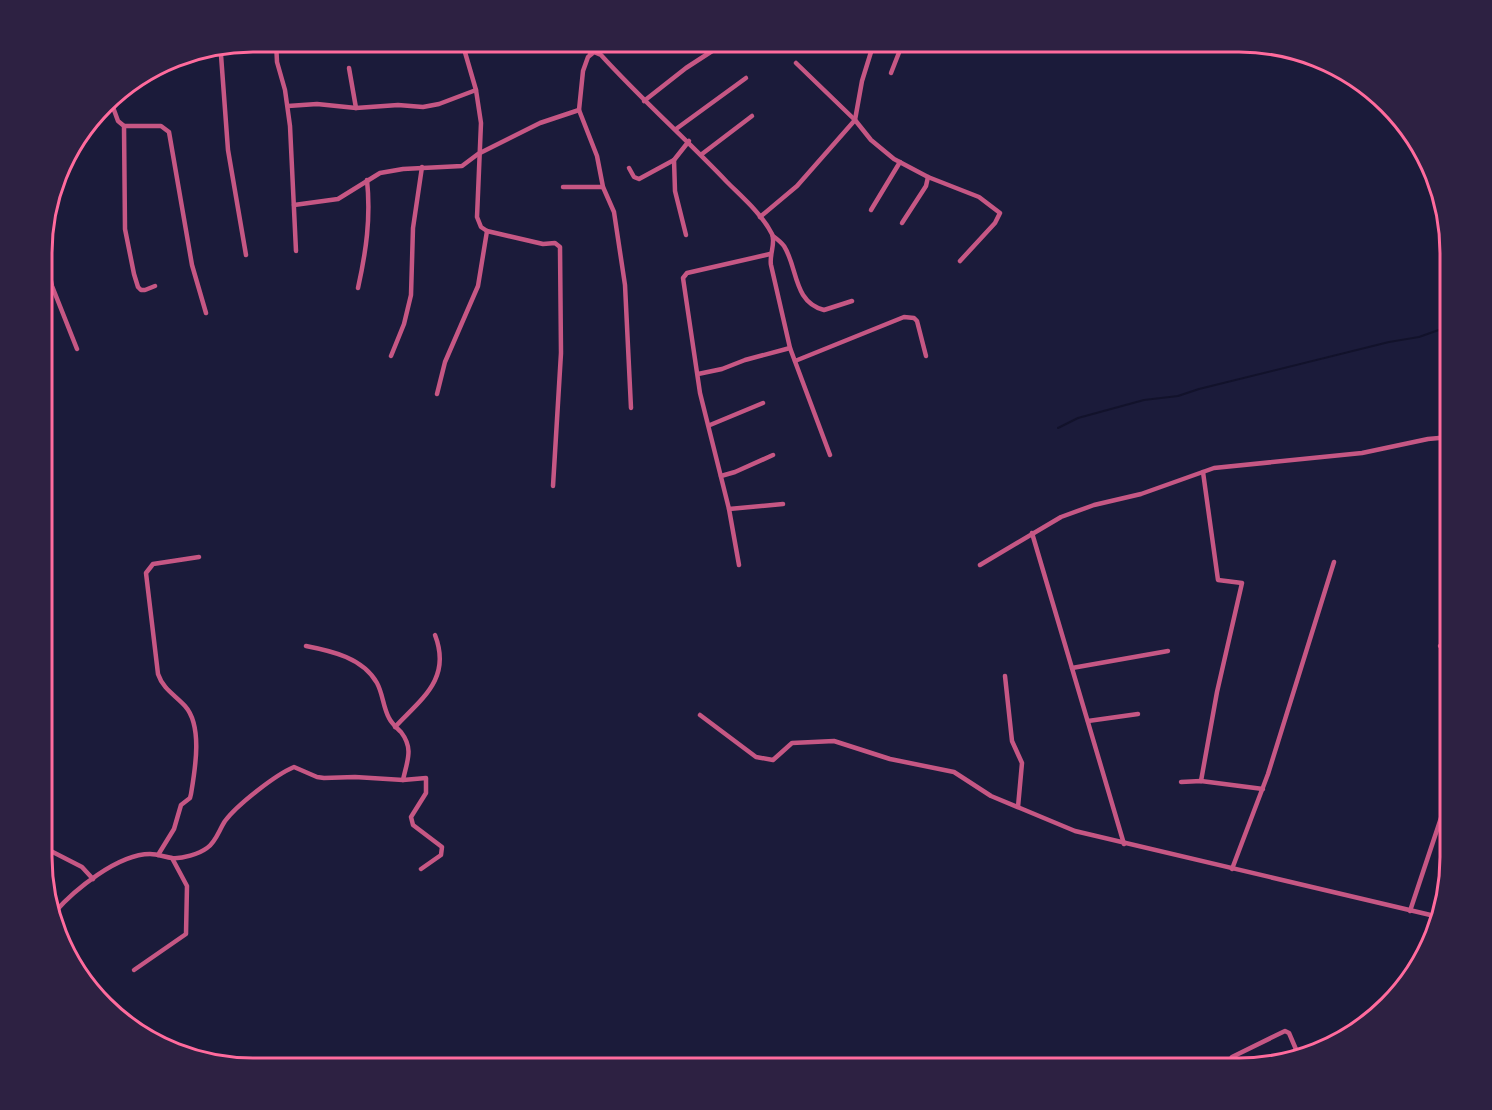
<svg xmlns="http://www.w3.org/2000/svg" width="1492" height="1110" viewBox="0 0 1492 1110" font-family="Figtree,sans-serif">
  <rect width="100%" height="100%" fill="#1b1b3a"/>
  <g fill="none" stroke-linecap="round" stroke-linejoin="round">
    <polyline stroke="#12122b" stroke-width="2" points="1058,428 1078,418 1144,400 1178,396 1199,389 1389,342 1419,337 1450,326"/>
    <g stroke="#c65784" stroke-width="4.5">
      <polyline points="276,42 277,62 285,90 290,126 296,251"/>
      <polyline points="462,42 476,90 481,123 477,217 481,227 487,231 543,244 555,243 560,247 561,353 553,486"/>
      <polyline points="576,42 591,53"/>
      <polyline points="216,48 221,55 228,150 246,255"/>
      <polyline points="169,63 176,62"/>
      <polyline points="796,63 855,120 871,140 894,159 928,177 979,197 1000,213 995,223 960,261"/>
      <polyline points="349,68 356,108"/>
      <polyline points="891,73 900,50 894,42"/>
      <polyline points="110,99 118,121 124,126 125,229 134,274 138,287 141,290 145,290 155,286"/>
      <polyline points="644,101 686,68 726,42"/>
      <polyline points="288,106 317,104 356,108 398,105 423,107 439,104 476,90"/>
      <polyline points="124,126 161,126 169,132 192,265 206,313"/>
      <polyline points="676,129 746,78"/>
      <polyline points="702,154 752,116"/>
      <polyline points="674,160 675,191 686,235"/>
      <polyline points="629,168 634,177 639,179 674,160 689,141"/>
      <polyline points="563,187 603,187"/>
      <polyline points="294,205 338,199 380,173 403,169 462,166 478,154 540,123 579,110"/>
      <polyline points="871,210 900,162"/>
      <polyline points="760,217 797,186 855,120 862,81 871,52 876,42"/>
      <polyline points="902,223 926,186 928,177"/>
      <path d="M773,236C777,239 781,242 784,246C798,268 793,302 824,310L852,301"/>
      <polyline points="44,248 52,286 77,349"/>
      <path d="M358,288C366,252 371,218 367,180"/>
      <polyline points="391,356 404,324 411,295 413,228 422,167"/>
      <polyline points="795,361 904,317 914,318 917,321 926,356"/>
      <polyline points="698,374 722,369 745,360 790,348"/>
      <polyline points="437,394 445,362 478,286 487,231"/>
      <path d="M631,408L625,285L614,212L603,187L597,156L579,110L583,71L588,57L594,52L601,55C641,99 686,139 727,182C742,197 762,214 772,234C776,243 769,255 771,265L790,348L830,455"/>
      <polyline points="710,425 763,403"/>
      <polyline points="721,476 735,472 773,455"/>
      <polyline points="729,509 783,504"/>
      <polyline points="1032,533 1124,844"/>
      <polyline points="739,565 729,509 700,393 683,278 687,273 770,254"/>
      <polyline points="980,565 1061,517 1094,505 1141,494 1214,468 1362,453 1428,439 1450,437"/>
      <path d="M306,646C332,651 363,658 377,683C383,694 383,707 389,718C392,724 396,727 401,732C414,749 407,761 403,780"/>
      <polyline points="1440,646 1450,648"/>
      <polyline points="1072,668 1168,651"/>
      <polyline points="1005,676 1012,741 1022,763 1018,807"/>
      <polyline points="700,715 756,757 773,760 792,743 834,741 890,759 954,772 991,796 1075,831 1439,917"/>
      <polyline points="1088,721 1138,714"/>
      <path d="M395,727C421,699 452,679 435,635"/>
      <polyline points="1201,781 1217,692 1242,583 1218,580 1203,472"/>
      <polyline points="1181,782 1201,781 1263,789"/>
      <polyline points="43,847 82,867 93,879"/>
      <path d="M158,855L174,829L181,805L190,798L191,794C195,770 203,726 185,706C175,695 163,689 158,674L146,573L153,564L199,557"/>
      <polyline points="1232,869 1268,774 1334,562"/>
      <polyline points="1410,911 1450,791"/>
      <path d="M54,913C74,890 118,854 150,854C157,854 165,857 172,858C182,859 199,854 207,848C216,842 219,830 225,821C237,805 275,775 294,767L317,777L324,778L355,777L403,780L426,778V793L411,817L413,825L442,847L441,855L421,869"/>
      <polyline points="134,970 186,934 187,886 172,858"/>
      <polyline points="1227,1068 1227,1064 1232,1057 1285,1031 1289,1033 1298,1054"/>
    </g>
  </g>
  <path d="M0 0H1492V1110H0ZM253 52H1239A201 201 0 0 1 1440 253V857A201 201 0 0 1 1239 1058H253A201 201 0 0 1 52 857V253A201 201 0 0 1 253 52Z" fill="#2d2142" fill-rule="evenodd"/>
  <path fill="none" stroke="#ff6b9d" stroke-width="3" d="M253 52H1239A201 201 0 0 1 1440 253V857A201 201 0 0 1 1239 1058H253A201 201 0 0 1 52 857V253A201 201 0 0 1 253 52Z"/>
</svg>
